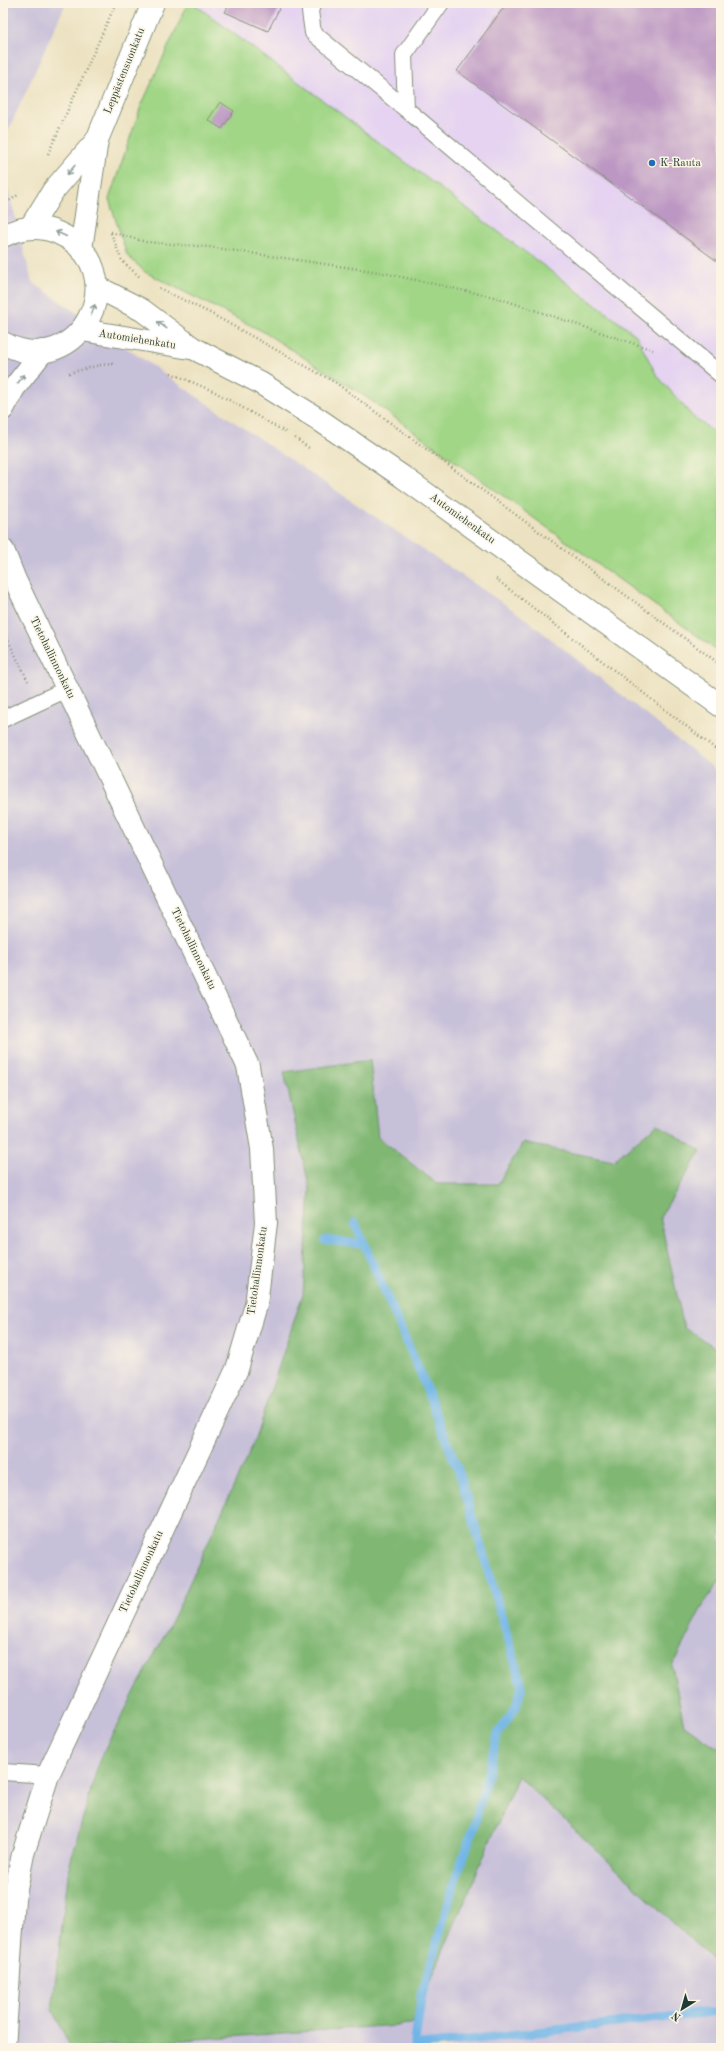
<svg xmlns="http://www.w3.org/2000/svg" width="724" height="2051" viewBox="0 0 724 2051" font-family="'Old Standard TT',serif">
  <rect width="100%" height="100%" fill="#fcf5e5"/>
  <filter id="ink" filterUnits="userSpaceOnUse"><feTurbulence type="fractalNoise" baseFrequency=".025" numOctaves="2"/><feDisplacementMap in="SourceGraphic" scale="8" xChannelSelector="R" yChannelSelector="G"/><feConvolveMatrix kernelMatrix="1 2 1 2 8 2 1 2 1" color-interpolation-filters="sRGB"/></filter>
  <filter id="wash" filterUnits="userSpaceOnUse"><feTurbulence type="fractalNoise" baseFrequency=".012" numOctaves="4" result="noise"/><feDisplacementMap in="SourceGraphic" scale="16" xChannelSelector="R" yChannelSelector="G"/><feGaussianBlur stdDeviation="0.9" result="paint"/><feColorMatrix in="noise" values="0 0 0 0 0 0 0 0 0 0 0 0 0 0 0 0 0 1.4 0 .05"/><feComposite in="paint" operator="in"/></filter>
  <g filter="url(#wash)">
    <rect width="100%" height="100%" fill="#ece2c1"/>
    <polygon fill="#e5d3f1" points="188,3 721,3 721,653 366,397 262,331 145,272 127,255 109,199 141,106"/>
    <g fill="#c7c0d9">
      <polygon points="3,3 66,3 3,142"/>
      <polygon points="3,170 32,282 196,396 522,616 721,774 721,2048 3,2048"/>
    </g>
    <polygon fill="#a1d686" stroke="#608a5d" points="188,3 193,3 636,335 656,374 693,417 721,437 721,653 366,397 262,331 145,272 127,255 109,199 141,106"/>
    <polygon fill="#80b773" stroke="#507a54" points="370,1060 378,1137 437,1184 498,1184 523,1143 613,1161 657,1124 701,1151 660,1217 684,1328 721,1351 721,1579 703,1605 672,1666 684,1725 721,1750 721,1968 518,1776 412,2024 71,2048 52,2010 69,1867 100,1758 174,1617 253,1444 303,1294 310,1190 284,1072"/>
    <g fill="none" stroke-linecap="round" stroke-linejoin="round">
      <g stroke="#71b5e7" stroke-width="9">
        <polyline points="355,1223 422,1377 460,1475 522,1686 516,1707 498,1733 473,1830 456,1877 422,1994 414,2048"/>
        <polyline points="325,1240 361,1244 366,1247"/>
        <polyline points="415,2046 721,2011"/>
      </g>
    </g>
    <g id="blocks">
      <g fill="#bc97c3">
        <polygon points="230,3 282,3 268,31 225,12"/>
        <polygon points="507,3 721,3 721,256 717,261 457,71"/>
        <polygon points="220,102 234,111 222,129 208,120"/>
      </g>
    </g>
  </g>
  <g filter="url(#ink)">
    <use href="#blocks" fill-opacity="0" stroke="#86907a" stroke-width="1"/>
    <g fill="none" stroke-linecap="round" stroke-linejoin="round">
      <g stroke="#86907a" stroke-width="18">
        <g id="lane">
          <polyline points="313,3 310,11 313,33 406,109"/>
          <polyline points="441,3 404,55 406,109 721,375"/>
          <polyline points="3,719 67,689"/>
          <polyline points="3,1772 48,1775"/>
        </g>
      </g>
      <g stroke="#86907a" stroke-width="24">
        <g id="street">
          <polyline points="3,409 14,388 43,351"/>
          <polyline points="3,550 15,580 248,1066 262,1149 266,1223 256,1305 237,1369 48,1775 23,1854 14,1899 4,2048"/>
        </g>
      </g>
      <g stroke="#86907a" stroke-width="24">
        <g id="secondary">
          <polyline points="30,228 53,191 97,140"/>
          <path d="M3,236C21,227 40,225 58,233C138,268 80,385 3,343"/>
          <polyline points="81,249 97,140 153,3"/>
          <polyline points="97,287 142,310 193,348 257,381 318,419 403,477 721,706"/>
          <polyline points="82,330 190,348"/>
        </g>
      </g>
      <g stroke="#86907a" stroke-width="2.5" stroke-dasharray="1 3" stroke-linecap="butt">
        <polyline points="48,154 116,3"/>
        <polyline points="3,205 18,195"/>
        <polyline points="111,232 146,242 209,247 379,272 498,298 653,350"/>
        <polyline points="111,233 122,261 141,278"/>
        <polyline points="159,288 208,312 336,383 721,665"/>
        <polyline points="720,343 721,332"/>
        <polyline points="69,373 100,365 113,364"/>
        <polyline points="171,373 215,392 287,433"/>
        <polyline points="295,438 309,448"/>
        <polyline points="496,579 721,753"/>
        <polyline points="3,630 28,681"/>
      </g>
      <use href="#lane" stroke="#fff" stroke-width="16"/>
      <use href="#street" stroke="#fff" stroke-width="22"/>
      <use href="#secondary" stroke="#fff" stroke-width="22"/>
    </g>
    <defs><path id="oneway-shaft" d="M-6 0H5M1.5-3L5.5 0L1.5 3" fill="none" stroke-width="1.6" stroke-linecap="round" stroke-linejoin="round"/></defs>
    <g stroke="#8f9e9a">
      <use href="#oneway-shaft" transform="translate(71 170) rotate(130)"/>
      <use href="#oneway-shaft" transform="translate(61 234) rotate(-155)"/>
      <use href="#oneway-shaft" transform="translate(93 310) rotate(-71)"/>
      <use href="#oneway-shaft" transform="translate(162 325) rotate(-143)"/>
      <use href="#oneway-shaft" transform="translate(21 379) rotate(-52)"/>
    </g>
  </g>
  <circle fill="#1f6fb2" stroke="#fcf5e5" stroke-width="1.5" cx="652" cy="163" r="4"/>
  <g text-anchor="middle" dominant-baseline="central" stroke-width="3" stroke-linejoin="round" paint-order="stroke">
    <g font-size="11" fill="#1f3d34" stroke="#fcf5e5">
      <text transform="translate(125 71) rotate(-68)">Leppästensuonkatu</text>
      <text transform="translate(137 340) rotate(9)">Automiehenkatu</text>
      <text transform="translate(462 519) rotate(36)">Automiehenkatu</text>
      <text transform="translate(52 658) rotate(64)">Tietohallinnonkatu</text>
      <text transform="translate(193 949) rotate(64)">Tietohallinnonkatu</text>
      <text transform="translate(258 1271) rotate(-82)">Tietohallinnonkatu</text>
      <text transform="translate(142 1572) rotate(-65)">Tietohallinnonkatu</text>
    </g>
    <g font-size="11" fill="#1f3d34" stroke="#fcf5e5" text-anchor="start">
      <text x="660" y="163">K-Rauta</text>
    </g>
  </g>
  <rect width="724" height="2051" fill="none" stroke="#fcf5e5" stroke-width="16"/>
  <g transform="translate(682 2009) rotate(217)" stroke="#fcf5e5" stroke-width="3" paint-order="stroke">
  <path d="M0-3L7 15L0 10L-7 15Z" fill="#1f3d34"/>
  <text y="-6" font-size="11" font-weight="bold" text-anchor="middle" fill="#1f3d34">N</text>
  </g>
</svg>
